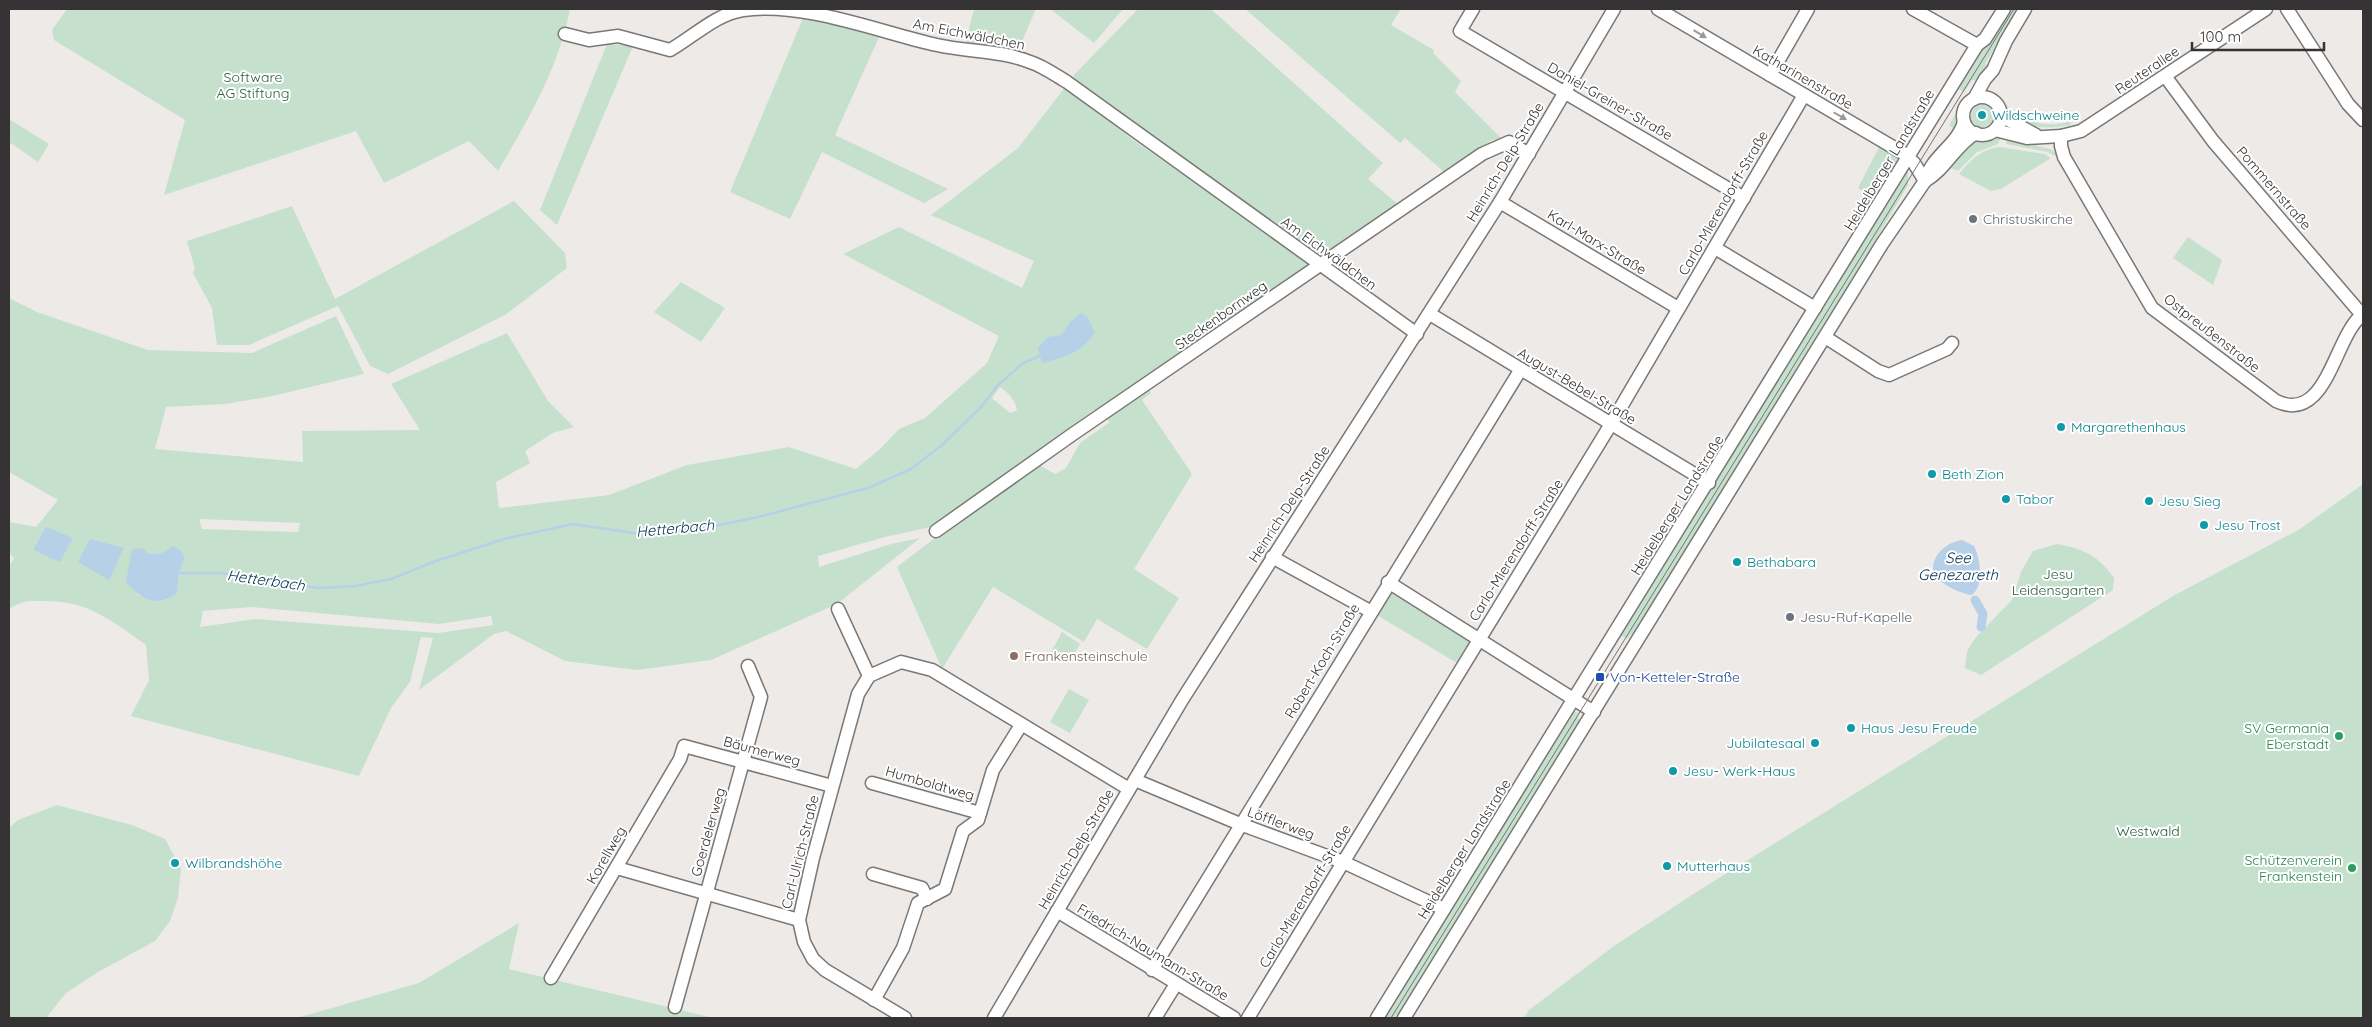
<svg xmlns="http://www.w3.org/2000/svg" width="2372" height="1027" viewBox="0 0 2372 1027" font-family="Quicksand,sans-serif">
  <rect width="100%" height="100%" fill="#eeeae8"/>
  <g fill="#c5e1ce" fill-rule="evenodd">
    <path d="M67,9H570C559,67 528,120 498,171L469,141L384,183L356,131L164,195L185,120L54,40L52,30Z"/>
    <polygon points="974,9 1036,9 1017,53 965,45"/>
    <polygon points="1050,9 1123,9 1094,43"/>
    <polygon points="1138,9 1211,9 1383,163 1368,179 1399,205 1348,238 1321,260 1078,85 1073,76"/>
    <polygon points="1245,9 1401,9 1391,25 1434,50 1433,53 1461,81 1455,92 1502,139 1492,140 1444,172 1405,138 1400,143"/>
    <polygon points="2006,9 2018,9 1985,64 1989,66 1981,82 1972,80 1964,92 1956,87"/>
    <polygon points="803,18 880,35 835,135 948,189 924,203 822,152 790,219 730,192"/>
    <polygon points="607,44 633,46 557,225 540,210"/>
    <path d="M1066,86L1133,140L1313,263L1145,379L1151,393L1142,400L1192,474L1134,569L1179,598L1147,649L1097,619L1084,642L993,587L942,669L897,567L1034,462L1055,474L1066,468L1080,443L1110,422L1094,410L935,526L885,537L818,556L819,567L891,544L920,538L837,604L711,660L637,670L565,661L506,631L494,634L419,690L433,638L421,637L410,682L391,708L359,776L131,716L149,680L146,645C112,621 89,601 45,601C28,601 23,600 9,609V566L14,558L9,553V522L36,527L58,500L9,472V298L37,312L148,350L252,353L336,316L364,374L273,396L225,404L166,407L155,449L303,462L302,431L420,430L391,384L507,333L548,401L574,427L553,433L525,451L530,463L496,482L499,508L609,495L687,465L789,447L856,469L880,449L899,429L925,418L987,363L999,336L843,254L899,227L1022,288L1034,261L931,215L1018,148ZM1000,387C1007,392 1016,400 1017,410L1010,413L992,398ZM199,519L300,523L298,532L202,529ZM162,553L185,558L179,573L177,594C161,604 153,603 137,594L149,554ZM251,607L439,624L491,616L493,625L438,633L255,619L200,627L203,611Z"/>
    <path d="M1965,98L1967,99C1958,107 1961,119 1955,130L1949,125Z"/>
    <circle cx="1982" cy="116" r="11"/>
    <path d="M2017,116C2034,124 2052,127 2070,121L2071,125C2050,129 2035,128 2014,122Z"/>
    <polygon points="9,119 49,144 38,162 9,142"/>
    <polygon points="1993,135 2002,135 1998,144 1977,152 1958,171 1947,167 1972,140"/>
    <polygon points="2007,138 2050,149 2059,155 2059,158 2048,152 2006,144"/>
    <polygon points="1880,145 1899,158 1894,172 1886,170 1871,196 1858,188"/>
    <path d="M2000,147L2044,154L2051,158L2001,189L1991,191L1959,174C1971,159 1982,149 2000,147Z"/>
    <polygon points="1908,166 1908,185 1878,236 1633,636 1630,635 1628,639 1622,636 1621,638 1617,635"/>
    <polygon points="514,201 565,253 567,268 505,315 388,374 370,366 338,306 249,345 217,345 212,308 193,273 195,269 187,241 292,206 335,299"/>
    <polygon points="2188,237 2222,260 2213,285 2173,258"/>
    <polygon points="681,282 725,308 701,342 654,312"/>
    <polygon points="2363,484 2363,1018 1524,1018 1529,1010 1614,946 1698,891 2173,596 2300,529"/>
    <path d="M2057,544C2084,549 2098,555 2114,578L2113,590L1981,675L1965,668L1967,651L1976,637L2012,600L2021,572L2033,551Z"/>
    <polygon points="1388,582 1479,639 1462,666 1370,611"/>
    <polygon points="1062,632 1080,644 1069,663 1051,652"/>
    <polygon points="1069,689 1089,700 1070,733 1050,722"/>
    <polygon points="1573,711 1580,713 1577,717 1580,720 1396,1018 1382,1018"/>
    <polygon points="57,805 132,825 165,839 181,868 178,898 170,921 155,941 98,972 66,993 46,1018 9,1018 9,828 18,820"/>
    <polygon points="519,923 509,969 714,1018 297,1018 419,983"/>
  </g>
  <g fill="#b6d0e8">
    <path d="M1081,313L1087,317L1095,332C1082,353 1065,357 1042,363L1038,348L1048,337L1061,335L1071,321Z"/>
    <polygon points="46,527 73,538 60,562 33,550"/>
    <polygon points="90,539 124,548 109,580 78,562"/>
    <path d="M1962,540L1974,546C1980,557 1985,588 1971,595C1957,592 1938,584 1933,570C1932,554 1948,542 1962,540Z"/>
    <path d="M173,546L181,551L185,558L179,573L177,594C154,608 143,600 126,582L132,549L142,548L149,554L162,553Z"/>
  </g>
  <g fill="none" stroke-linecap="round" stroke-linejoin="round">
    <polyline stroke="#b6d0e8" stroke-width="2.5" points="179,573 220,573 319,588 356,586 391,579 436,561 504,539 573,524 640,534 701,529 758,517 868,488 911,469 942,445 981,407 997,386 1023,363 1040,356"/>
    <polyline stroke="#b6d0e8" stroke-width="9" points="1975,600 1983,614 1981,627"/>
    <g stroke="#7a7775" stroke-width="15">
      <g id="minor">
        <polyline points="1473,9 1460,31 1744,198"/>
        <polyline points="1658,9 1903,153 1914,163 1925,181"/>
        <polyline points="1913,9 1977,45"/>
        <polyline points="2287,9 2348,104 2363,120"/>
        <path d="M565,34L589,40L618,36L670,50C693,37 716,14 743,10C802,1 879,32 937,45C968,52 1000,50 1030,62C1043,66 1055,75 1067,82L1417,334"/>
        <polyline points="1770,75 1808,9"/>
        <polyline points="2165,76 2213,141 2363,316"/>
        <circle cx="1982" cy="116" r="19"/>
        <polyline points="1974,99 1985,79 1993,70 2006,41 2025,9"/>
        <polyline points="2001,116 2036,135"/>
        <polyline points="1995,130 2027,138 2061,136 2081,131 2266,9"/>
        <path d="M2061,136V146L2064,157L2152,308L2276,401C2327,425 2334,337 2362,315"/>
        <path d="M1925,181C1946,169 1955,145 1976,133"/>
        <polyline points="1500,202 1678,308"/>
        <polyline points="1715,248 1815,308"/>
        <polyline points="1430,314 1709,483"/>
        <polyline points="1825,337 1878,371 1889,375 1947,349 1952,343"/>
        <polyline points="936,531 1073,434 1482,154 1509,142 1529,154"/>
        <polyline points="1272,557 1370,611"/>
        <polyline points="1388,582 1594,712"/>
        <polyline points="838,609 869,676"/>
        <polyline points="1135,780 1240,824 1343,862 1444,909"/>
        <polyline points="872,783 980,813"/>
        <polyline points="617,868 799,920"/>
        <polyline points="873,874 922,888 927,899"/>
        <polyline points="1057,911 1234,1018"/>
        <polyline points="1152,970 1521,369"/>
        <polyline points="551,978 680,759 684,746 832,786"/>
        <polyline points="874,1000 903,948 918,903 945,889 963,831 978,820 993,770 1021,725"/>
        <polyline points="675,1007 761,697 748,666"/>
        <polyline points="905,1018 825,970 813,959 804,942 799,920 813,858 858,694 869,676 901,662 932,670 1129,789"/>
        <polyline points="994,1018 1182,700 1500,202 1614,9"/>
        <polyline points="1155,1018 1176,984"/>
        <polyline points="1248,1018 1611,424 1804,95"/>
        <path d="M1377,1018C1576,693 1779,370 1977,45L1985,39L2004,9"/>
        <path d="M1404,1018L1882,244L1925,181C1931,156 1958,145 1964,122"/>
      </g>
    </g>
    <use href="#minor" stroke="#fff" stroke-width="12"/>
    <polyline stroke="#767473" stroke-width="1" points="1391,1018 2014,9"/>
  </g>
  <defs><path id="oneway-solid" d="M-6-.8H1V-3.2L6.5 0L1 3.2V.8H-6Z" transform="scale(1.25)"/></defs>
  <g fill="#9a9999">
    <use href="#oneway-solid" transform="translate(1700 34) rotate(31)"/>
    <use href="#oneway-solid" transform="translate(1840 116) rotate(30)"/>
  </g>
  <g fill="#0f9aa8" stroke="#fff" stroke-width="2">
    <circle cx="1982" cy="115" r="5"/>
    <circle cx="2061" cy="427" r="5"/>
    <circle cx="1932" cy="474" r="5"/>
    <circle cx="2006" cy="499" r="5"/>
    <circle cx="2149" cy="501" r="5"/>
    <circle cx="2204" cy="525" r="5"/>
    <circle cx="1737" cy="562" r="5"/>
    <circle cx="1851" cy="728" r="5"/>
    <circle cx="1815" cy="743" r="5"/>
    <circle cx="1673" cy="771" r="5"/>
    <circle cx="175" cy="863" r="5"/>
    <circle cx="1667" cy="866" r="5"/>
  </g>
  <g fill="#6b7280" stroke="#fff" stroke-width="2">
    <circle cx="1973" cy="219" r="5"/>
    <circle cx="1790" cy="617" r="5"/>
  </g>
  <circle fill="#8d6e63" stroke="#fff" stroke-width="2" cx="1014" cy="656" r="5"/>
  <rect fill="#1a4fb4" stroke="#fff" stroke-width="2" x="1595" y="672" width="10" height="10" rx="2.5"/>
  <g fill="#2e9e5b" stroke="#fff" stroke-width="2">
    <circle cx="2339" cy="736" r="5"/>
    <circle cx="2352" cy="868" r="5"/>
  </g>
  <g text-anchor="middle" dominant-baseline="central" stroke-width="4" stroke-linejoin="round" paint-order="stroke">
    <g font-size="14" fill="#353333" stroke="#fff">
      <text transform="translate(969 34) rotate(11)">Am Eichwäldchen</text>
      <text transform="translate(2147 70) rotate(-34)">Reuterallee</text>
      <text transform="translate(1803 77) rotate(30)">Katharinenstraße</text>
      <text transform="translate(1610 101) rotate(30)">Daniel-Greiner-Straße</text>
      <text transform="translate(1889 160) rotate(-59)">Heidelberger Landstraße</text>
      <text transform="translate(1505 162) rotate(-59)">Heinrich-Delp-Straße</text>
      <text transform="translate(2274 188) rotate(49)">Pommernstraße</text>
      <text transform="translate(1723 203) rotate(-60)">Carlo-Mierendorff-Straße</text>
      <text transform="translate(1597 242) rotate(31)">Karl-Marx-Straße</text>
      <text transform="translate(1329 253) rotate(36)">Am Eichwäldchen</text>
      <text transform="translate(1221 315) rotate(-35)">Steckenbornweg</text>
      <text transform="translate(2212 333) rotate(38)">Ostpreußenstraße</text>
      <text transform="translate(1577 386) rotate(31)">August-Bebel-Straße</text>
      <text transform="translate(1289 504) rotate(-57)">Heinrich-Delp-Straße</text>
      <text transform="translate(1677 505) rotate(-58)">Heidelberger Landstraße</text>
      <text transform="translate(1516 550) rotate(-58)">Carlo-Mierendorff-Straße</text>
      <text transform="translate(1322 661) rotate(-59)">Robert-Koch-Straße</text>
      <text transform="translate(762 751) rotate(15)">Bäumerweg</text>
      <text transform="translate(930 783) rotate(16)">Humboldtweg</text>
      <text transform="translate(1281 823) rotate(20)">Löfflerweg</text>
      <text transform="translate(708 832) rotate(-74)">Goerdelerweg</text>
      <text transform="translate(1076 849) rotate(-60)">Heinrich-Delp-Straße</text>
      <text transform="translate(1464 849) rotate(-58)">Heidelberger Landstraße</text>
      <text transform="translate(800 852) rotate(-76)">Carl-Ulrich-Straße</text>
      <text transform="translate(606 855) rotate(-60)">Korellweg</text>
      <text transform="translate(1305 896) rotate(-59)">Carlo-Mierendorff-Straße</text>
      <text transform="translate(1153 952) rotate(31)">Friedrich-Naumann-Straße</text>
    </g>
    <g font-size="14" fill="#295b3e" stroke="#fff">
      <text x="253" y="77">Software<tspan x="253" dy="16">AG Stiftung</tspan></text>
      <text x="2058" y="574">Jesu<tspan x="2058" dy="16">Leidensgarten</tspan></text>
      <text x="2148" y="831">Westwald</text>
    </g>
    <g font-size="14" fill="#0d838f" stroke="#fff" text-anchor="start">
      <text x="1992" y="115">Wildschweine</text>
      <text x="2071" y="427">Margarethenhaus</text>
      <text x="1942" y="474">Beth Zion</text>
      <text x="2016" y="499">Tabor</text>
      <text x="2159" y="501">Jesu Sieg</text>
      <text x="2214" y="525">Jesu Trost</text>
      <text x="1747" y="562">Bethabara</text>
      <text x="1861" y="728">Haus Jesu Freude</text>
      <text x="1805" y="743" text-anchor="end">Jubilatesaal</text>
      <text x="1683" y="771">Jesu- Werk-Haus</text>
      <text x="185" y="863">Wilbrandshöhe</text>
      <text x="1677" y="866">Mutterhaus</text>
    </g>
    <g font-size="14" fill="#5b616d" stroke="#fff" text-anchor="start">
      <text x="1983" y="219">Christuskirche</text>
      <text x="1800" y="617">Jesu-Ruf-Kapelle</text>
    </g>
    <g font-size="14" fill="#785e54" stroke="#fff" text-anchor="start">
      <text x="1024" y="656">Frankensteinschule</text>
    </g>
    <g font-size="14" fill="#164399" stroke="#fff" text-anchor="start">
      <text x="1610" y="677">Von-Ketteler-Straße</text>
    </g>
    <g font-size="14" fill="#27864d" stroke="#fff" text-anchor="end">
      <text x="2329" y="728">SV Germania<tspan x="2329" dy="16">Eberstadt</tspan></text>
      <text x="2342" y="860">Schützenverein<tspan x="2342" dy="16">Frankenstein</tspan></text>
    </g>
    <g font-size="15" font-style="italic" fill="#032f4f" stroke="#fff">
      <text transform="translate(675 528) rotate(-5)">Hetterbach</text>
      <text x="1958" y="557">See<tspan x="1958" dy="17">Genezareth</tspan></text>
      <text transform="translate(266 580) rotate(8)">Hetterbach</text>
    </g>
  </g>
  <rect width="2372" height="1027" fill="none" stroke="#353333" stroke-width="20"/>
  <path d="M2192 42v8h132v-8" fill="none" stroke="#353333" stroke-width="2.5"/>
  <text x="2200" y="42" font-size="15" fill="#353333" stroke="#ffffff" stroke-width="4" paint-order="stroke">100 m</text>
</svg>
